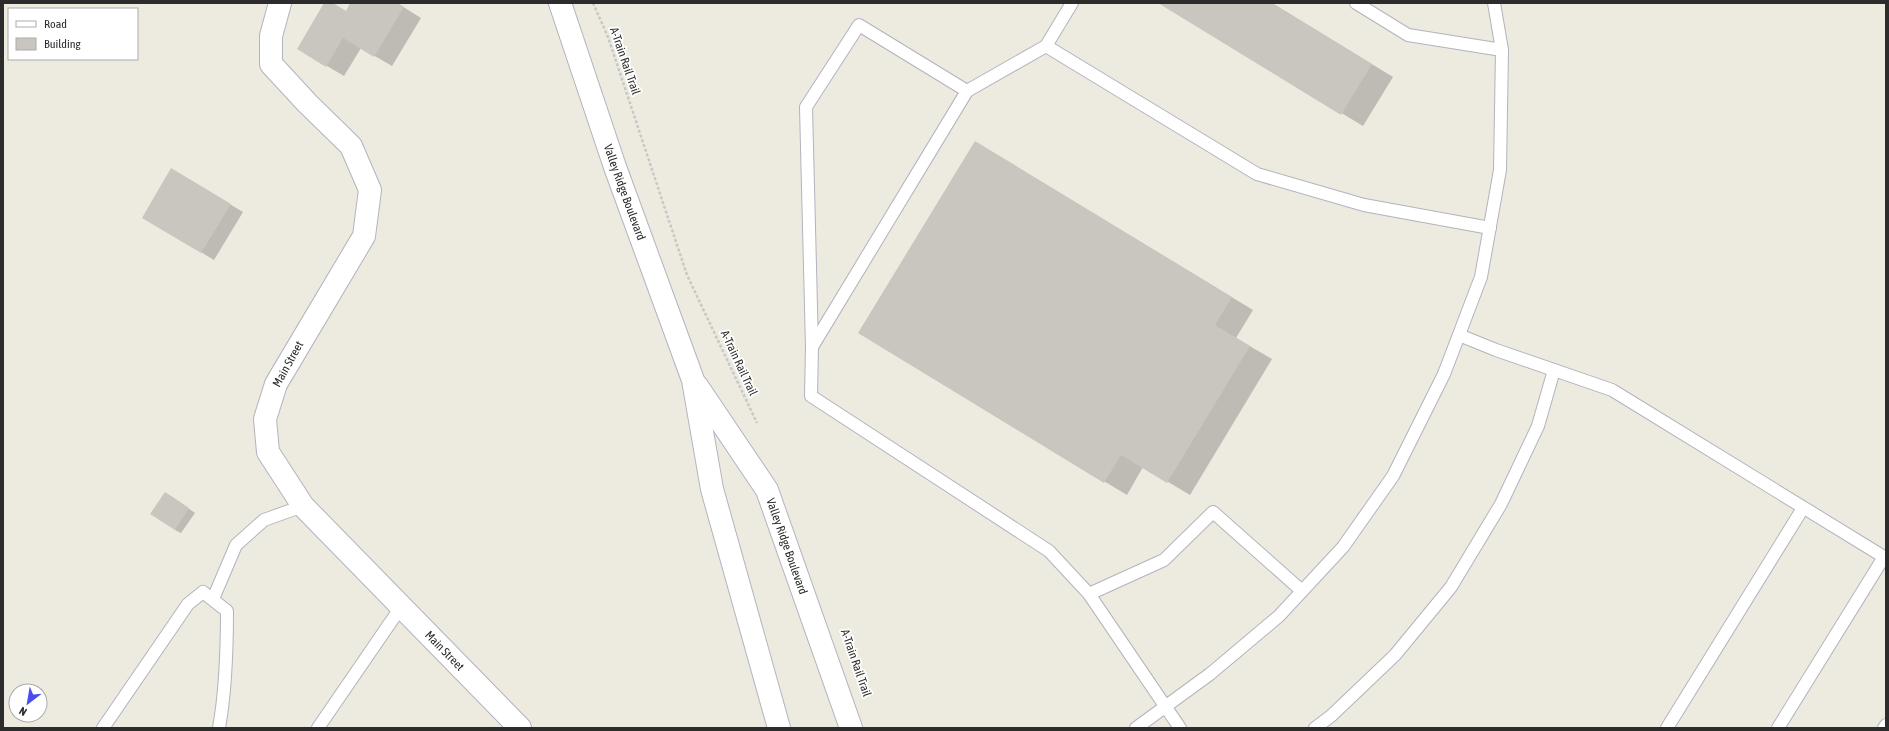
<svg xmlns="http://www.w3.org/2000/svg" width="1889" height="731" viewBox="0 0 1889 731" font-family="'Asap Condensed',sans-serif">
  <rect width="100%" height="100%" fill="#edeae0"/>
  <g fill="#0003">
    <polygon points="325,3 332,3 346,12 352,3 397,3 421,18 392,66 361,48 344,76 327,66"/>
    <polygon points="1160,3 1272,3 1393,77 1363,126"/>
    <polygon points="997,155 1253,310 1236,338 1272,359 1190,495 1143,467 1127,495 859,333"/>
    <polygon points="184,177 243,212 214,260 143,217"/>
    <polygon points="171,496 195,513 181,533 175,530"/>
  </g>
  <g fill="#c9c6bf">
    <polygon points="324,3 333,3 346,11 350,3 398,3 404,7 374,57 343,38 326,67 297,49"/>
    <polygon points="1158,3 1272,3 1372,64 1341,115"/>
    <polygon points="975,141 1232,297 1215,325 1250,346 1167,483 1121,455 1104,483 858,333"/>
    <polygon points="171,168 231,204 201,253 142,218"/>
    <polygon points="165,492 189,508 175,530 150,514"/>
  </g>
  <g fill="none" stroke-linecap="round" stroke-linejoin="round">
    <g stroke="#b3b3bf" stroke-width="14">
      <g id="service">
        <polyline points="1072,3 1046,46 1257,174 1364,205 1490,228"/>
        <polyline points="1356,3 1408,35 1502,50"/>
        <polyline points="1046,46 967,91 812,347 811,396 1049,551 1089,594 1180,728"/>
        <polyline points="1459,335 1496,350 1612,390 1884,557 1778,728"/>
        <polyline points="812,347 806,107 859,25 967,91"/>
        <polyline points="1089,594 1164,560 1213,512 1302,591"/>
        <polyline points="213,599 236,545 264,520 303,506"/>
        <path d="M103,728L188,604L203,592L227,611C227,651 226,689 219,728"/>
        <polyline points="318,728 401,607"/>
        <polyline points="1136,728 1210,674 1279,616 1343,547 1393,476 1444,374 1481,277 1500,170 1502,50 1494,3"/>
        <polyline points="1315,728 1331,716 1395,655 1451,587 1501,504 1538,426 1554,370"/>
        <polyline points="1667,728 1803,508"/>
        <polyline points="1884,728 1886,725"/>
      </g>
    </g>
    <g stroke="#b3b3bf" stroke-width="24">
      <g id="minor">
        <path id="s1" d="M280,3L271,36V64L307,103L351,146L370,190L364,236L276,384L265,419L268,452L303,506L520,728"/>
      </g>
    </g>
    <g stroke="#b3b3bf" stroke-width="24">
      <g id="tertiary">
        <path id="s2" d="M560,3L615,167L693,380L712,489L779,728"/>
        <path id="s3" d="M697,386L767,490L851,728"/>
      </g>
    </g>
    <polyline stroke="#c8c8c8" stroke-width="2.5" stroke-dasharray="3 2" stroke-linecap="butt" points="593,3 608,37 687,275 757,423"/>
    <use href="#service" stroke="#fff" stroke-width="12"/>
    <use href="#minor" stroke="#fff" stroke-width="22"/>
    <use href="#tertiary" stroke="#fff" stroke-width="22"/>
  </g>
  <g text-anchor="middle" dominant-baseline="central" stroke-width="3.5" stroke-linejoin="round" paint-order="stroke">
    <g font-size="12" fill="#2c2c2c" stroke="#fff">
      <text transform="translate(625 61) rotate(71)">A-Train Rail Trail</text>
      <text stroke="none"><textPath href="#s2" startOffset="200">Valley Ridge Boulevard</textPath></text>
      <text transform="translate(739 363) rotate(65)">A-Train Rail Trail</text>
      <text transform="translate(288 364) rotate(-61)">Main Street</text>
      <text stroke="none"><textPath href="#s3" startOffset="185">Valley Ridge Boulevard</textPath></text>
      <text stroke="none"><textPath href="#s1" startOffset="780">Main Street</textPath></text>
      <text transform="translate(856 663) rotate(71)">A-Train Rail Trail</text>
    </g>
  </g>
  <rect width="1889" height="731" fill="none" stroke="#2c2c2c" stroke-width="8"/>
  <rect x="8" y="8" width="130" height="52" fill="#ffffff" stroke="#ababab"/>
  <rect x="16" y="21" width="20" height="6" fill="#ffffff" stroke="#ababab"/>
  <text x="44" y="28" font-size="12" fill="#2c2c2c">Road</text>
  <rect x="16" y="38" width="20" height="12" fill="#c9c6bf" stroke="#ababab"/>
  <text x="44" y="48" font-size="12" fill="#2c2c2c">Building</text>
  <g transform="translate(28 703) rotate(211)"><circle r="19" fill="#ffffff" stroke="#ababab"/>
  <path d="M0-3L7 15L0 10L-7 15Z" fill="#4b4cef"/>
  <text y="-6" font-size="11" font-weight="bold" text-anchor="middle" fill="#2c2c2c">N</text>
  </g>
</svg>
